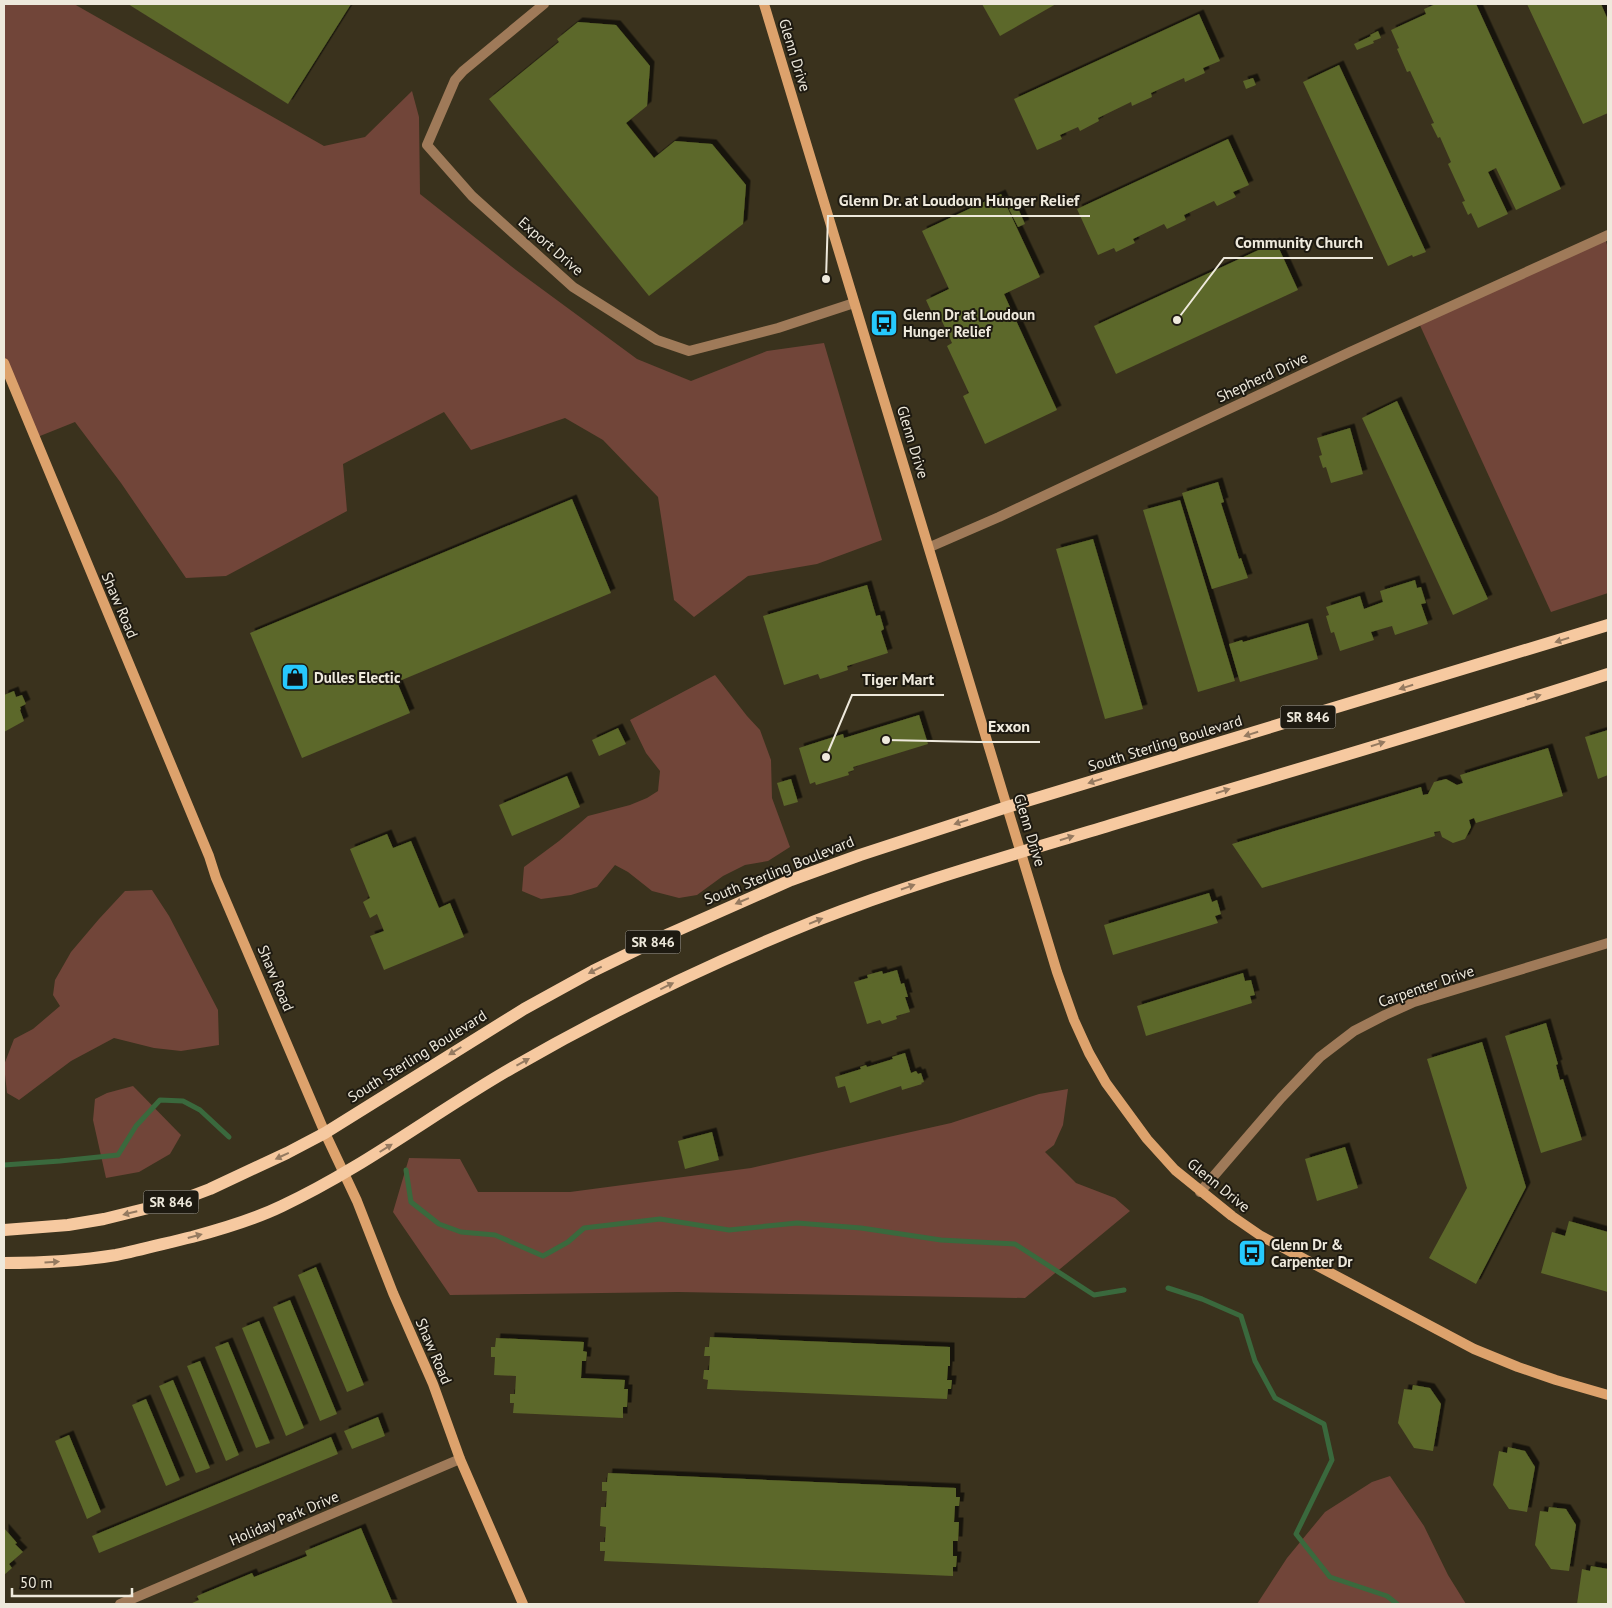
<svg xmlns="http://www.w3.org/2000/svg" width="1612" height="1608" viewBox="0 0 1612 1608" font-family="'PT Sans',sans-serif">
  <defs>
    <filter id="shadow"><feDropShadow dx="4.5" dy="-4.5" stdDeviation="0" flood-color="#0009"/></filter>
  </defs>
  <rect width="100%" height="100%" fill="#3a321d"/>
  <g fill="#714539">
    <polygon points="4,4 74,4 324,146 365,137 412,91 419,117 420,194 516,270 637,359 691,381 767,351 824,343 882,540 817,564 748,576 694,617 674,600 658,497 603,440 565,418 471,450 444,412 343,464 347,511 226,576 186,578 121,483 75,422 35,438 4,363"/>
    <polygon points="1605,237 1608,249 1608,593 1551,612 1418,321"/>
    <polygon points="715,675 747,716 760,730 771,760 772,798 790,847 768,861 745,865 723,876 697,895 679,898 652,891 628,872 615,865 597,887 571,895 541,899 522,891 524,867 559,841 588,816 630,805 647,798 658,791 660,771 646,753 630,720"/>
    <polygon points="152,890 169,916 218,1010 219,1045 181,1051 154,1048 114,1038 71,1061 19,1100 7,1093 4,1065 14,1039 33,1029 60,1006 53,995 55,980 71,952 99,919 125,891"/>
    <polygon points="133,1086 181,1135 170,1154 139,1172 106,1178 93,1120 95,1099 107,1093"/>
    <polygon points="1068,1089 1063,1125 1054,1145 1045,1152 1076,1183 1115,1198 1130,1211 1025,1298 678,1292 450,1295 393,1212 409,1158 460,1159 478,1192 570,1192 751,1168 951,1123 1039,1094"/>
    <polygon points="1390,1476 1424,1526 1448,1575 1466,1604 1257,1604 1287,1558 1325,1512 1372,1482"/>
  </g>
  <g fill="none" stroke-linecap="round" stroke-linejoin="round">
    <g stroke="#3a693d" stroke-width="5">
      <polyline points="4,1165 60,1161 118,1155 136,1126 160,1100 183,1101 200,1110 229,1137"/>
      <polyline points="406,1170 411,1202 439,1224 461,1232 495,1235 543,1256 568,1242 584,1228 660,1219 729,1230 797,1223 861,1228 941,1240 1015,1244 1094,1295 1124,1290"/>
      <polyline points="1168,1288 1202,1299 1241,1316 1255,1361 1275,1398 1324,1424 1332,1460 1296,1534 1330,1577 1387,1596 1397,1604"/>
    </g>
  </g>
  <g fill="#5c672a" filter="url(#shadow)">
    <polygon points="128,4 351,4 288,104"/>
    <polygon points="982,4 1056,4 1000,36"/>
    <polygon points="1436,4 1476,4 1561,189 1516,210 1496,168 1488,172 1508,214 1478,228 1471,213 1468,215 1462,202 1465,201 1448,164 1451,162 1440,137 1438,138 1431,124 1434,123 1410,71 1407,72 1397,49 1399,48 1391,30 1426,14 1424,9"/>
    <polygon points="1527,4 1601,4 1608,20 1608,113 1583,124"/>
    <polygon points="1199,14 1220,61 1203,68 1205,73 1185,82 1184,78 1151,93 1152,97 1132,106 1131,102 1098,118 1099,121 1080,131 1078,127 1060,135 1062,139 1037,150 1014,99"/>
    <polygon points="578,22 616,25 650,66 647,106 626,123 654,158 675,141 712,144 746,185 743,224 649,296 489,99 559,42 557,39"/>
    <polygon points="1378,31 1381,38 1373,41 1374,43 1357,50 1354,44 1371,36 1370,35"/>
    <polygon points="1339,65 1426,252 1413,257 1412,255 1388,266 1303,82"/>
    <polygon points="1253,78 1256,85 1246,89 1243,81"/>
    <polygon points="1228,139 1249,185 1233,192 1236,197 1217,206 1214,201 1184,215 1186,220 1167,229 1164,224 1133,239 1135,243 1116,252 1114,248 1098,255 1077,209"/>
    <polygon points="1001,194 1040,277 1004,294 1057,410 985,444 963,396 969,393 947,346 952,343 941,319 936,322 926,300 949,289 922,231"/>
    <polygon points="1017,206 1025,224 1018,227 1009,209"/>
    <polygon points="1276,242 1298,290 1116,374 1094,326"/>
    <polygon points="1397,401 1488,599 1453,615 1362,418"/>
    <polygon points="1350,428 1363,474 1331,483 1326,467 1323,468 1319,456 1322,455 1317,438"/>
    <polygon points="1218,482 1224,502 1221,503 1239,559 1241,558 1248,578 1212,589 1182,493"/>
    <polygon points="572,499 611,593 397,682 410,713 302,758 250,633"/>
    <polygon points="1180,500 1235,681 1198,692 1143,510"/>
    <polygon points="1093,539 1143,709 1105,719 1056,549"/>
    <polygon points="1415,580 1417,588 1421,587 1426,603 1421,604 1428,624 1395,635 1392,626 1371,632 1374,640 1340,651 1334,632 1331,633 1326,616 1329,615 1326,607 1360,596 1364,609 1383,602 1380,591"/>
    <polygon points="867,585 876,616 880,615 884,629 881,631 888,653 847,666 848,670 827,677 820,679 818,674 784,685 763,616"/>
    <polygon points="1308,623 1318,659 1240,682 1229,644 1242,640 1243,642"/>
    <polygon points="14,691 16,697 22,695 26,704 20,707 21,709 20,710 24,721 4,732 4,695"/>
    <polygon points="919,715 928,744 853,767 854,770 848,772 849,775 816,785 815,782 810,784 799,748 843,734 844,738"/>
    <polygon points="618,728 626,744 599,756 592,740"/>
    <polygon points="1608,730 1608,775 1598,779 1585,737"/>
    <polygon points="1548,748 1563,796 1476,823 1474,818 1469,820 1471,827 1465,839 1453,843 1442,837 1440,831 1434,832 1435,836 1262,888 1232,844 1421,787 1423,795 1428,794 1434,782 1446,779 1457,785 1463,783 1460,775"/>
    <polygon points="567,776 580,807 512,836 499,805"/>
    <polygon points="791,779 798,802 784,806 777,783"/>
    <polygon points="387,834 393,848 411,841 439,908 450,903 464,937 384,970 370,936 384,931 377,914 370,918 363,902 370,898 350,849"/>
    <polygon points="1209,893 1212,902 1217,900 1221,914 1215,916 1218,923 1113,955 1104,925"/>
    <polygon points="897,970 901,984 904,983 908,997 905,997 910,1012 896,1016 897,1019 882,1024 880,1020 867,1024 854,982 868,978 867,975 882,971 883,974"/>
    <polygon points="1243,973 1245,981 1251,980 1255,995 1250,996 1252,1003 1146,1036 1137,1006"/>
    <polygon points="1546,1023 1558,1064 1556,1065 1560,1080 1563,1079 1582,1140 1541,1153 1505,1036"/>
    <polygon points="1482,1042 1526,1187 1476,1284 1429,1258 1467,1188 1427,1059"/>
    <polygon points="905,1053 911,1073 916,1071 918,1074 921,1073 924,1082 921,1083 922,1084 902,1090 901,1086 850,1103 845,1086 838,1088 835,1077 861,1069 860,1067 866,1065 867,1067 893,1059 892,1057"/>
    <polygon points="712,1132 719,1160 685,1169 678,1141"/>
    <polygon points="1345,1147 1358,1188 1317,1201 1305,1159"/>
    <polygon points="1569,1221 1608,1232 1608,1292 1541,1273 1552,1232 1565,1236"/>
    <polygon points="316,1267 364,1385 347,1392 298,1275"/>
    <polygon points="290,1300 337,1414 320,1421 273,1307"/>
    <polygon points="259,1321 304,1428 286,1436 242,1328"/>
    <polygon points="710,1337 950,1347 950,1366 948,1366 947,1380 952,1380 951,1389 948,1389 947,1399 707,1389 708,1380 703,1379 704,1370 709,1370 710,1356 704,1356 705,1347 709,1347"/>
    <polygon points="496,1338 584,1342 583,1351 587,1352 586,1361 582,1361 581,1378 625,1380 624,1389 628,1389 627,1407 623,1407 623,1418 513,1413 514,1403 510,1403 510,1394 515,1394 516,1376 494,1375 495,1357 491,1357 491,1347 495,1347"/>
    <polygon points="228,1342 270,1443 256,1448 215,1347"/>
    <polygon points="200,1361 239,1455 226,1461 187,1366"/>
    <polygon points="173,1380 210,1468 196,1473 159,1386"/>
    <polygon points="1413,1385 1430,1388 1441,1404 1433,1451 1414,1448 1398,1423 1404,1389 1412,1390"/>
    <polygon points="146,1399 180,1480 166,1486 132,1405"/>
    <polygon points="378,1417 385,1436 352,1449 344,1431"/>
    <polygon points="69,1435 101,1512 87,1519 55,1441"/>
    <polygon points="331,1437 338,1454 99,1553 92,1536"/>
    <polygon points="1508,1447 1525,1451 1535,1467 1527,1512 1509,1509 1493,1485 1499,1451 1507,1453"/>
    <polygon points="608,1473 956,1488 956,1497 960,1497 959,1506 955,1506 954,1522 959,1522 958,1541 953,1541 953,1556 957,1556 956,1567 953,1567 953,1576 604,1561 605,1551 600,1551 600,1542 605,1542 606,1527 600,1526 601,1507 606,1507 607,1491 602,1491 602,1482 607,1482"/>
    <polygon points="1549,1507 1566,1509 1576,1525 1569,1571 1551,1569 1535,1545 1540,1511 1548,1512"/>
    <polygon points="4,1528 17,1543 15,1544 23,1552 9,1564 12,1568 4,1575"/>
    <polygon points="361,1528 393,1604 190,1604 199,1600 197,1596 252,1573 254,1577 307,1556 305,1551"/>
    <polygon points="1591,1566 1608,1569 1608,1604 1577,1604 1582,1569 1590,1571"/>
  </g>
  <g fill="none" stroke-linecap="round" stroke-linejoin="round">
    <g stroke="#9f7a59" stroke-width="10">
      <polyline points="544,4 463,71 455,80 427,145 472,196 573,287 657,340 689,351 778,328 854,303"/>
      <polyline points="930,547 999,517 1350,352 1608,235"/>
      <polyline points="1200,1192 1281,1098 1320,1057 1354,1031 1385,1015 1414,1002 1608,943"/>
      <polyline points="120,1604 460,1459"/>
    </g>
    <g stroke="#dda26c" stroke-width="10">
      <polyline points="764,4 1057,972 1074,1020 1089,1053 1106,1083 1147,1139 1175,1170 1232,1216 1261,1236 1474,1349 1518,1367 1556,1380 1608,1395"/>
      <polyline points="4,363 209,856 216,878 325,1133 357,1201 393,1293 433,1384 460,1459 523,1604"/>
    </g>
    <g stroke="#f6c9a0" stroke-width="12">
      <polyline points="4,1230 68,1225 104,1219 181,1200 210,1189 287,1153 325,1133 524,1009 593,971 669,934 791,880 860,855 1007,807 1608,625"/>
      <path d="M4,1263C41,1263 79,1261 116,1255C141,1250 166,1243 192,1237C222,1229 253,1220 282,1206C363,1168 434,1113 512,1068C609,1012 711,963 815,921C912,883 1012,855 1111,825C1277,775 1444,727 1608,674"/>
    </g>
  </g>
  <defs><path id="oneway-solid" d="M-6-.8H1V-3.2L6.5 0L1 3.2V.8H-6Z" transform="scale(1.25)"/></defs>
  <g fill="#957a60">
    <use href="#oneway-solid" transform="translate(1562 640) rotate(163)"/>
    <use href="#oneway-solid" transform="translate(1406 687) rotate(163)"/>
    <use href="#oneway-solid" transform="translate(1534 697) rotate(-17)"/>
    <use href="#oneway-solid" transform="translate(1251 734) rotate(163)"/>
    <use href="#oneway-solid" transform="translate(1378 744) rotate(-17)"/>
    <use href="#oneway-solid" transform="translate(1095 781) rotate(163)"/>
    <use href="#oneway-solid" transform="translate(1223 791) rotate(-17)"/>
    <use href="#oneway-solid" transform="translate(961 822) rotate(162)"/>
    <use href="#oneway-solid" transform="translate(1067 838) rotate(-17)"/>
    <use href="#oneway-solid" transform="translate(908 887) rotate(-19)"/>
    <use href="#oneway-solid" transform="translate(742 901) rotate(157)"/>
    <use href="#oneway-solid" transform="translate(816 921) rotate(-22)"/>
    <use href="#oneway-solid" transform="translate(595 970) rotate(153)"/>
    <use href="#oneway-solid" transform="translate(667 986) rotate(-26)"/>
    <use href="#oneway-solid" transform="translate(455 1051) rotate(148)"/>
    <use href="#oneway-solid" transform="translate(523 1062) rotate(-29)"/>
    <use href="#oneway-solid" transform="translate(386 1148) rotate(-32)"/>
    <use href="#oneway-solid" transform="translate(282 1156) rotate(155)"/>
    <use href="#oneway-solid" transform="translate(130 1213) rotate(166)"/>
    <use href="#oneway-solid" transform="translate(195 1236) rotate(-15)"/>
    <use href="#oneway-solid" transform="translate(52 1262) rotate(-4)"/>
  </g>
  <defs>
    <g id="bus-square" transform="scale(1.4375)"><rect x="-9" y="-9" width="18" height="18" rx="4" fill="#26c9fe" stroke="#1e1a11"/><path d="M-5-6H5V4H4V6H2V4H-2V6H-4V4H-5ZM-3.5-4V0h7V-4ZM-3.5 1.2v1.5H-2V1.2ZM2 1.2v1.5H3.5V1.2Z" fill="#111"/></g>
    <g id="shop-square" transform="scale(1.4375)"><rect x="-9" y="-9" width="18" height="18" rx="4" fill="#26c9fe" stroke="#1e1a11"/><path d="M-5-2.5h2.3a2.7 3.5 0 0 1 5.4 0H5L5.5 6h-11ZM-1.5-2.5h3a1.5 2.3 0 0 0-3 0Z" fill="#111"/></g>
  </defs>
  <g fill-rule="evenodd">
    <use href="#bus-square" x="884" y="323"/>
    <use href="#shop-square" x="295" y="677"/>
    <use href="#bus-square" x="1252" y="1253"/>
  </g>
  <g text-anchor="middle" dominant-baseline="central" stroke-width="4" stroke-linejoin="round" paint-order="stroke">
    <g fill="#1e1a11" stroke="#b0ab9f" stroke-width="1">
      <rect x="1280.5" y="705.5" width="55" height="23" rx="4"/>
      <rect x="625.5" y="930.5" width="55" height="23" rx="4"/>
      <rect x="143.5" y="1190.5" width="55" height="23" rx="4"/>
    </g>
    <g font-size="14" font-weight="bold" fill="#eee9dc">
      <text x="1308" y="717">SR 846</text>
      <text x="653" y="942">SR 846</text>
      <text x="171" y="1202">SR 846</text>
    </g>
    <g font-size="15" fill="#eee9dc" stroke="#1e1a11">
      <text transform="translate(795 55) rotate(73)">Glenn Drive</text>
      <text transform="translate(551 246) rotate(41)">Export Drive</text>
      <text transform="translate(1262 377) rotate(-25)">Shepherd Drive</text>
      <text transform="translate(913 442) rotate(73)">Glenn Drive</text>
      <text transform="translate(120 605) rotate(67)">Shaw Road</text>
      <text transform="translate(1165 743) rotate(-17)">South Sterling Boulevard</text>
      <text transform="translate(1030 830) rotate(73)">Glenn Drive</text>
      <text transform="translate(779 870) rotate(-22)">South Sterling Boulevard</text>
      <text transform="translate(276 978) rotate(67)">Shaw Road</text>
      <text transform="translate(1426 986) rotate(-19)">Carpenter Drive</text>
      <text transform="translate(417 1056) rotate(-32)">South Sterling Boulevard</text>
      <text transform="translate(1219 1185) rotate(39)">Glenn Drive</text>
      <text transform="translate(434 1351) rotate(67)">Shaw Road</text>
      <text transform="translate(284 1518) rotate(-23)">Holiday Park Drive</text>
    </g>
    <g font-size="15" font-weight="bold" fill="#eee9dc" stroke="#1e1a11" text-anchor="start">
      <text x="903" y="314">Glenn Dr at Loudoun<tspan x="903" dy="17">Hunger Relief</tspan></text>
      <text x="314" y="677">Dulles Electic</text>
      <text x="1271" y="1244">Glenn Dr &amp;<tspan x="1271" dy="17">Carpenter Dr</tspan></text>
    </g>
  </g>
  <path fill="none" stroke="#eee9dc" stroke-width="2" d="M826 279L828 216H1090M1177 320L1224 258H1373M826 757L852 695H944M886 740L978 742H1040"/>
  <g fill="#eee9dc" stroke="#1e1a11" stroke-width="2">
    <circle cx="826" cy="279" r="5"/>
    <circle cx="1177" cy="320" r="5"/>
    <circle cx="826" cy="757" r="5"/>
    <circle cx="886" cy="740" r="5"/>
  </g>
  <g font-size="16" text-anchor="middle" font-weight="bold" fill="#eee9dc" stroke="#1e1a11" stroke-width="4" stroke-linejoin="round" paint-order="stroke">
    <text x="959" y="206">Glenn Dr. at Loudoun Hunger Relief</text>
    <text x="1299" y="248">Community Church</text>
    <text x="898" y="685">Tiger Mart</text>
    <text x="1009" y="732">Exxon</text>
  </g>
  <rect width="1612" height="1608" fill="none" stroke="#eee9dc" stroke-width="10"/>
  <path d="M12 1588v8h120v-8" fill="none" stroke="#eee9dc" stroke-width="2.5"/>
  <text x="20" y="1588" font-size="15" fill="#eee9dc" stroke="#1e1a11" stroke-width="4" paint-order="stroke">50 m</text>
</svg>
